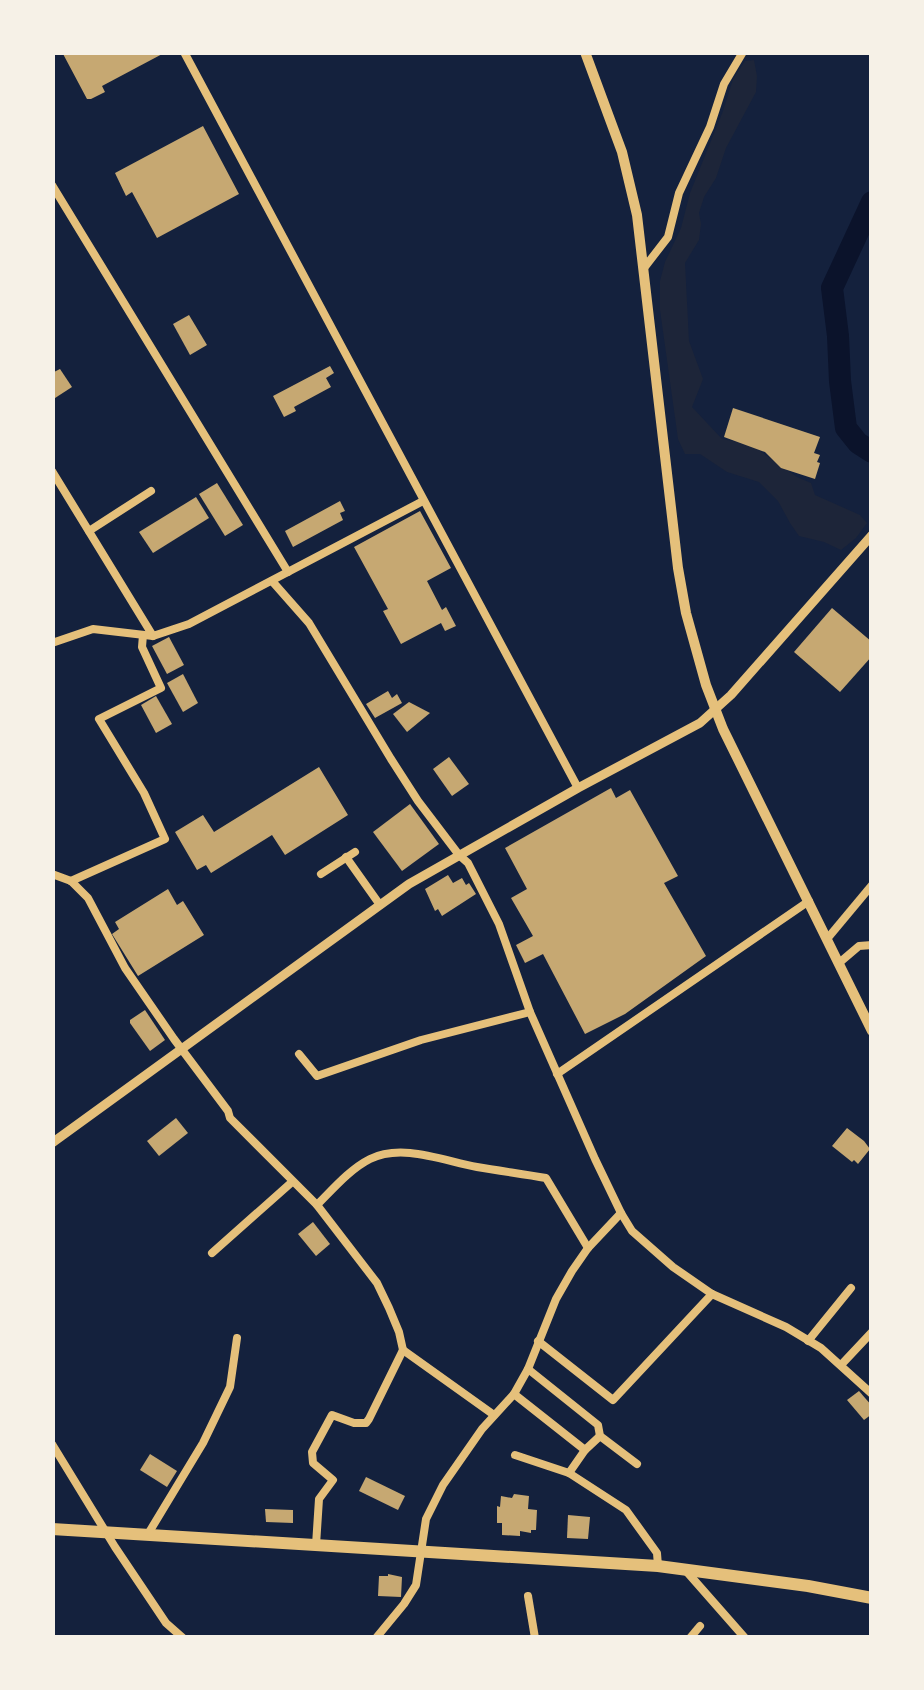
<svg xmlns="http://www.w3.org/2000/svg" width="924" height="1690" viewBox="0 0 924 1690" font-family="'Nunito Sans',sans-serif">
  <rect width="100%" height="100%" fill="#14213d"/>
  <polygon fill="#1d2539" points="754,60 757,76 756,92 726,148 716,178 704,197 699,213 701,224 699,240 685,263 689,341 703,379 692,407 722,439 750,444 797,477 811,483 815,495 860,515 867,523 856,538 841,550 824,542 799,536 790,523 778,501 759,482 727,472 700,454 685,454 678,439 660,310 660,281 665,262 681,228 690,193 723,111 733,79 745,61"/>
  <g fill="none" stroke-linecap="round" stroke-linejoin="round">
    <polyline stroke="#0b132b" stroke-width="22" points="872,202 832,288 838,336 840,381 846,428 858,443 872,452"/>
  </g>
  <g fill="#c6a872">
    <polygon points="62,52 166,52 102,86 105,92 91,99 87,99"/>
    <polygon points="203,126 239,194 157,238 132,192 126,196 115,173"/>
    <polygon points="189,315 207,345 190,355 173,324"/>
    <polygon points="330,366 334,373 326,378 331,387 294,407 296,411 284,417 273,396"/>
    <polygon points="60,369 72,387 52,400 52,373"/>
    <polygon points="733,408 820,437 814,453 820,455 817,462 820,463 815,479 781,468 765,452 724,437"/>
    <polygon points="217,483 243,525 225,536 199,494"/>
    <polygon points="196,497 209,518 153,553 139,532"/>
    <polygon points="340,501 345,511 340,513 343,520 293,547 285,531"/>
    <polygon points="420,511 451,568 427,581 442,610 446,607 456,626 445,631 441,623 401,644 383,611 388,609 354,547"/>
    <polygon points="832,608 872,642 872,656 840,692 794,652"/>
    <polygon points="169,637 184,665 167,674 152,646"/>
    <polygon points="183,674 198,703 183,712 167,683"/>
    <polygon points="388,691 392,698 397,694 402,703 375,718 366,704"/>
    <polygon points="156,696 172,724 156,733 141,705"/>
    <polygon points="409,702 430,713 407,732 393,714"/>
    <polygon points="449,757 469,784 452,796 433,769"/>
    <polygon points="319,767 348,815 285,855 272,835 211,873 206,865 197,870 175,832 203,815 214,832"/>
    <polygon points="611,788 616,798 630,790 678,876 664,883 706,956 625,1014 585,1034 543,954 525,963 516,945 533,936 511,898 527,889 505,848"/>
    <polygon points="410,804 439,844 402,871 373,832"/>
    <polygon points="448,875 453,883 462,878 466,885 469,883 476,894 442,916 438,909 435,911 425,889"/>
    <polygon points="168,889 177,905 183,901 204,935 138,976 112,934 119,929 115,922"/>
    <polygon points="145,1010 165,1040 150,1051 130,1023 130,1020"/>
    <polygon points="176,1118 188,1133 159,1156 147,1141"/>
    <polygon points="847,1128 864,1141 870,1149 858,1164 854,1160 852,1162 832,1146"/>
    <polygon points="313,1222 330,1244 316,1256 298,1234"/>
    <polygon points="859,1391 872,1406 872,1414 864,1420 847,1400"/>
    <polygon points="150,1454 177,1471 167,1487 140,1470"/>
    <polygon points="366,1477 405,1496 398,1510 359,1491"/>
    <polygon points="514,1494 529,1496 528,1509 537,1510 536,1530 531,1530 531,1533 520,1531 520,1536 502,1535 502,1523 497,1523 497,1506 500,1507 501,1496 512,1498"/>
    <polygon points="265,1509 293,1510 293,1523 266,1522"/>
    <polygon points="568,1515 590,1517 588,1539 567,1538"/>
    <polygon points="388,1574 402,1577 401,1597 378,1596 379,1576 388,1576"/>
  </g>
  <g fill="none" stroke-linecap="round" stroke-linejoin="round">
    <g stroke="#e5c07b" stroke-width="8">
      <polyline points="184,52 578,788"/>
      <polyline points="52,185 288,572"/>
      <polyline points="644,268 668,237 679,193 710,127 724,84 743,52"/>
      <polyline points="52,471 153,636"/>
      <polyline points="89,531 151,491"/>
      <polyline points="272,581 309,623 391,759 418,801 459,855 468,863 499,924 530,1012 595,1159 621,1213 632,1231 673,1267 712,1294 786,1327 821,1348 872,1394"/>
      <polyline points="52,643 93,629 153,636 189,624 423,501"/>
      <polyline points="346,857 380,905"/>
      <polyline points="52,874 71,881 88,898 125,968 174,1039 228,1111 230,1118 317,1205 377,1283 389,1308 399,1332 403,1350 369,1419 366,1423 354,1423 332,1415 312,1452 313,1463 333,1480 319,1499 316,1545"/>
      <polyline points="321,874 355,852"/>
      <polyline points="71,881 165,839 144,793 99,719 161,688 142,647 143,635"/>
      <polyline points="827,939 872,885"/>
      <polyline points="839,963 859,946 872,945"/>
      <polyline points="299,1054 317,1076 421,1040 530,1012"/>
      <polyline points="557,1074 809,901"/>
      <path d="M317,1205C333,1189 350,1169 370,1159C402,1143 444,1161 477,1167C500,1171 523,1174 546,1178L588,1248"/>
      <polyline points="212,1253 292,1182"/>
      <polyline points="538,1341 613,1400 712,1294"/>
      <polyline points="808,1341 851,1288"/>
      <polyline points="403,1350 494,1415"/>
      <polyline points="841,1365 872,1332"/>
      <polyline points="528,1369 598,1425 600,1436 637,1464"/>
      <polyline points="514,1394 585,1450"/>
      <polyline points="52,1444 115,1547 166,1623 183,1638"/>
      <polyline points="515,1455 569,1473 626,1510 657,1553 658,1566"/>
      <polyline points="569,1473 585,1450 600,1436"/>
      <polyline points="148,1534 203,1443 230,1387 237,1338"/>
      <polyline points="687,1572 745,1638"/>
      <polyline points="528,1596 535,1638"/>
      <polyline points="376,1638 404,1604 416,1585 426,1519 443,1485 482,1429 514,1394 528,1369 556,1299 572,1271 588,1248 621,1213"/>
      <polyline points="690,1638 700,1626"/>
    </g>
    <polyline stroke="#e5c07b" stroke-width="9" points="52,1143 409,884 578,788 700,723 731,695 872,535"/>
    <polyline stroke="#e5c07b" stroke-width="10" points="585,52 622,152 637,215 678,568 686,613 706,685 723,729 872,1031"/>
    <polyline stroke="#e5c07b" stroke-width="12" points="52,1529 658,1566 808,1586 872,1598"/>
  </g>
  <rect width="924" height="1690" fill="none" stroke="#f6f1e7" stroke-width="110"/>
</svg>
